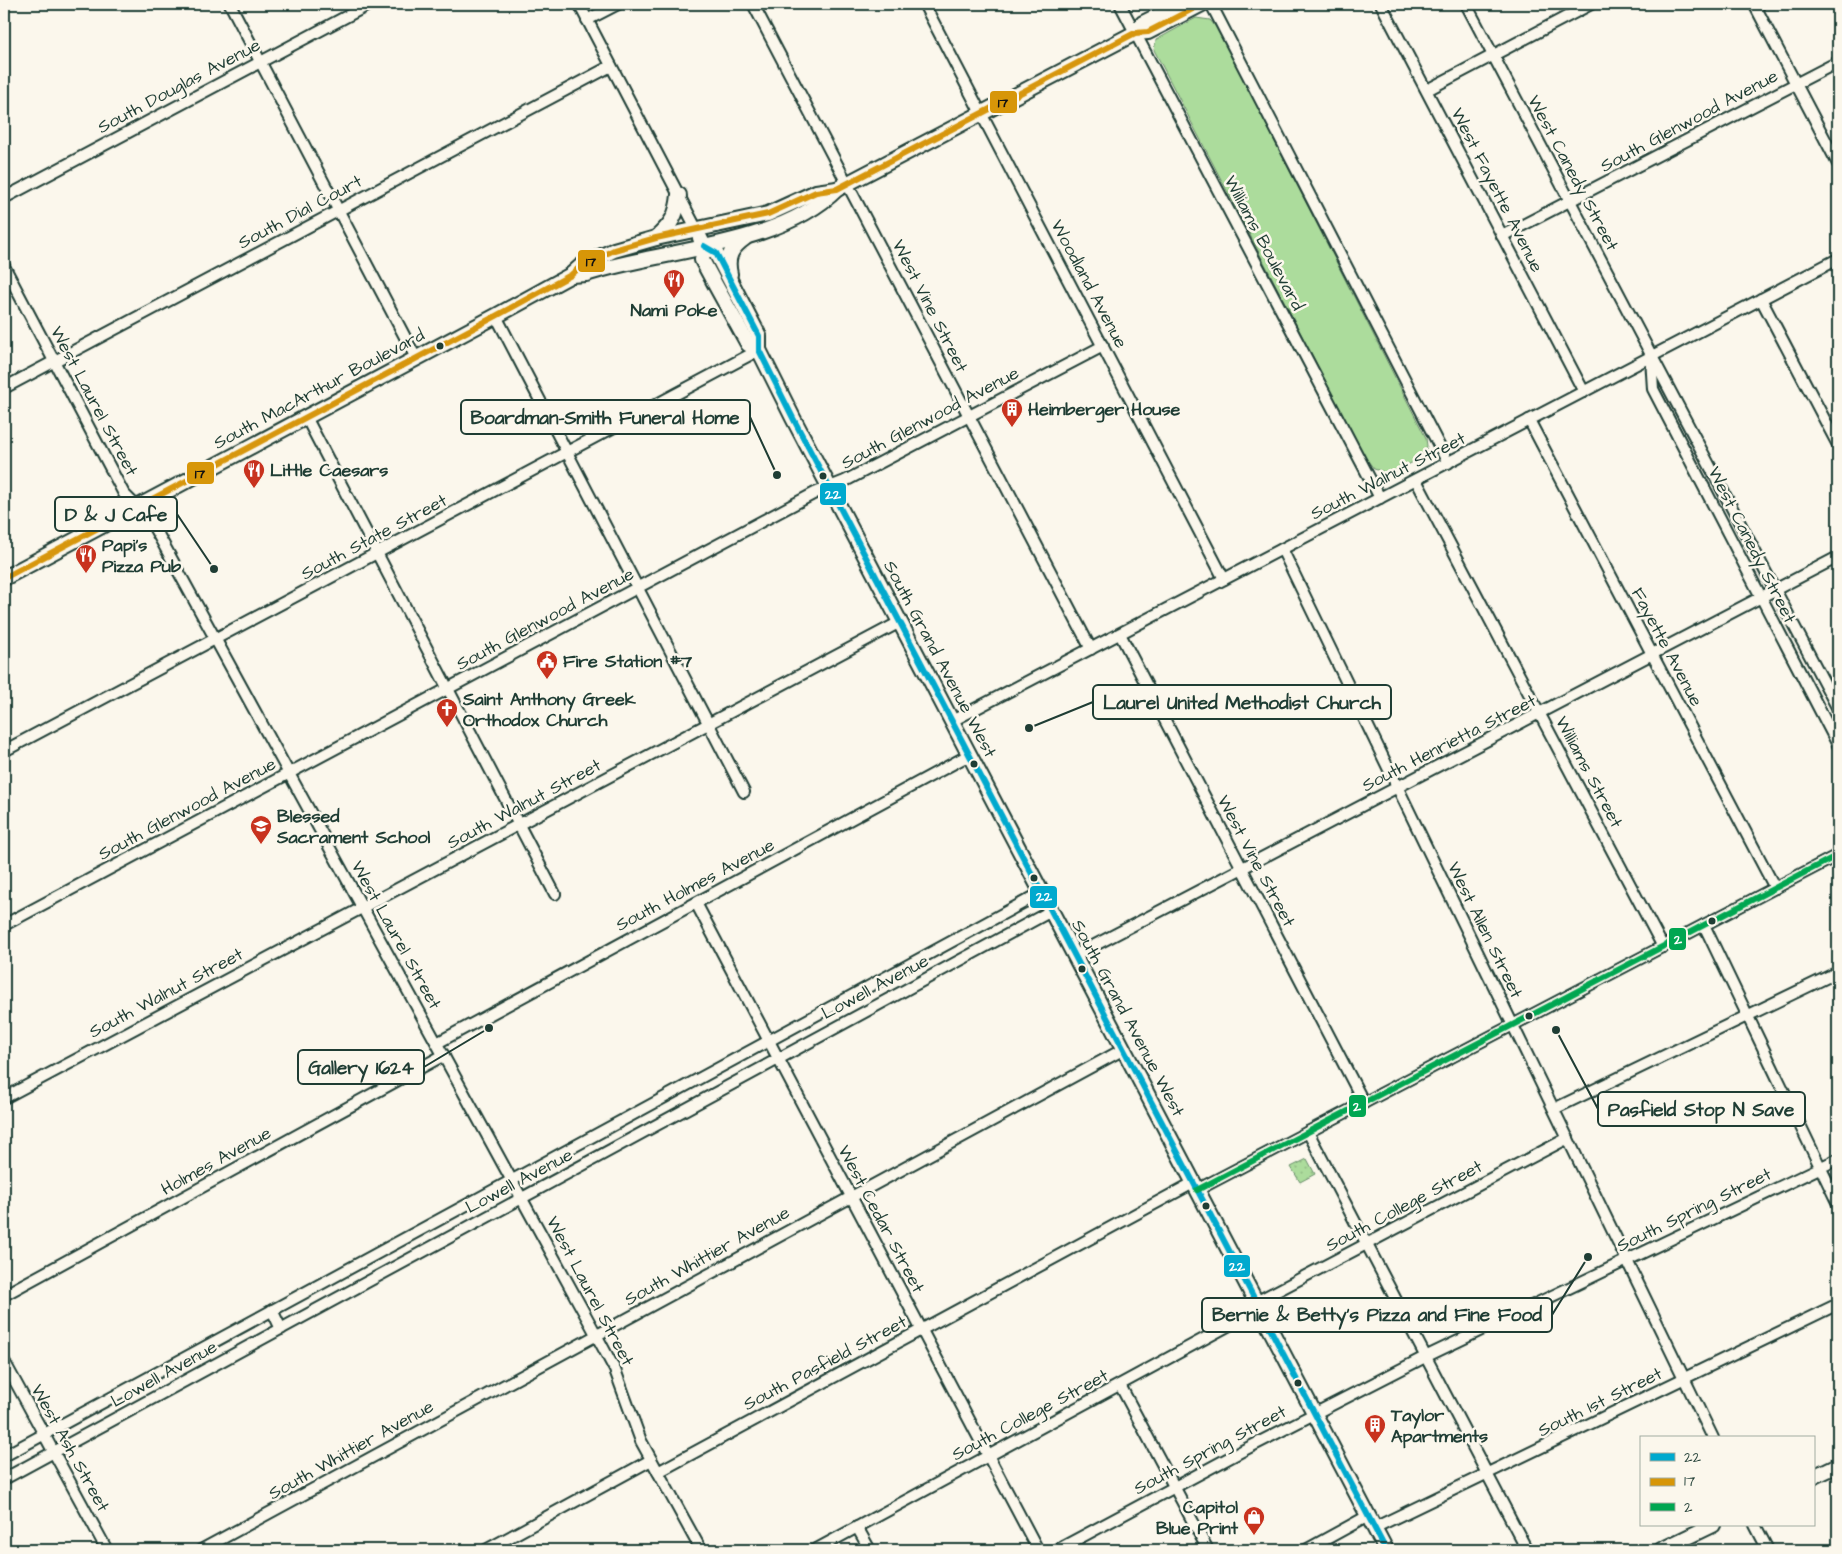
<svg xmlns="http://www.w3.org/2000/svg" width="1842" height="1554" viewBox="0 0 1842 1554" font-family="'Architects Daughter',sans-serif">
  <defs>
    <pattern id="grass-dots" width="8" height="8" patternUnits="userSpaceOnUse" patternTransform="scale(1.25)"><rect width="8" height="8" fill="#acdc9c"/><path d="M2 2h.1M6 6h.1" fill="none" stroke="#94be87" stroke-width="1.8" stroke-linecap="round"/></pattern>
  </defs>
  <rect width="100%" height="100%" fill="#fbf7ec"/>
  <filter id="ink" filterUnits="userSpaceOnUse"><feTurbulence type="fractalNoise" baseFrequency=".02" numOctaves="2"/><feDisplacementMap in="SourceGraphic" scale="10" xChannelSelector="R" yChannelSelector="G"/><feConvolveMatrix kernelMatrix="1 2 1 2 8 2 1 2 1" color-interpolation-filters="sRGB"/></filter>
  <g filter="url(#ink)">
    <polygon fill="url(#grass-dots)" stroke="#668c68" points="1307,1159 1315,1174 1300,1182 1291,1167"/>
    <polygon fill="#acdc9c" stroke="#668c68" points="1196,18 1210,20 1217,28 1426,438 1427,446 1424,456 1391,474 1374,469 1365,457 1154,50 1156,40"/>
    <g fill="none" stroke-linecap="round" stroke-linejoin="round">
      <g stroke="#1f3d34" stroke-width="14">
        <g id="minor">
          <polyline points="230,4 416,358"/>
          <polyline points="579,4 697,230"/>
          <polyline points="753,4 1091,649"/>
          <polyline points="924,4 1224,579"/>
          <polyline points="1120,4 1380,498"/>
          <polyline points="1211,4 1448,463"/>
          <polyline points="1381,4 1584,392"/>
          <polyline points="1466,4 1838,709"/>
          <polyline points="1754,4 1838,164"/>
          <polyline points="587,20 618,4"/>
          <polyline points="1427,90 1591,4"/>
          <polyline points="4,198 370,4"/>
          <polyline points="1502,236 1838,62"/>
          <polyline points="4,266 124,494 150,520 165,547 592,1327 615,1370 641,1441 701,1550"/>
          <polyline points="1761,299 1838,445"/>
          <polyline points="496,316 744,792"/>
          <polyline points="1651,358 1653,389 1838,745"/>
          <polyline points="4,388 611,66"/>
          <polyline points="306,417 555,894"/>
          <polyline points="1529,420 1775,888"/>
          <polyline points="1416,480 1663,947"/>
          <polyline points="1282,549 1713,1438"/>
          <polyline points="1120,634 1364,1103"/>
          <polyline points="952,721 1838,259"/>
          <polyline points="4,751 759,350"/>
          <polyline points="696,903 1038,1550"/>
          <polyline points="4,925 815,493 845,481 1103,346"/>
          <polyline points="1704,925 1838,1204"/>
          <polyline points="1074,956 1838,557"/>
          <polyline points="437,1043 969,755"/>
          <polyline points="4,1098 900,622"/>
          <polyline points="1554,1109 1838,972"/>
          <polyline points="1308,1132 1527,1550"/>
          <polyline points="1197,1190 1838,855"/>
          <polyline points="4,1295 444,1055"/>
          <polyline points="1256,1302 1568,1138"/>
          <polyline points="272,1310 281,1329"/>
          <polyline points="4,1361 107,1550"/>
          <polyline points="1120,1385 1208,1550"/>
          <polyline points="4,1456 1041,893"/>
          <polyline points="658,1472 1193,1183"/>
          <polyline points="4,1479 1051,911"/>
          <polyline points="1755,1525 1768,1550"/>
          <polyline points="857,1527 870,1550"/>
          <polyline points="1374,1528 1838,1304"/>
          <polyline points="201,1550 1124,1049"/>
          <polyline points="486,1550 651,1460"/>
          <polyline points="815,1550 1259,1309"/>
          <polyline points="1057,1550 1242,1451 1425,1357 1838,1159"/>
          <polyline points="1306,1550 1368,1516"/>
        </g>
      </g>
      <g stroke="#1f3d34" stroke-width="18">
        <g id="major">
          <polyline points="1135,33 1143,23 1181,4"/>
          <path d="M656,238C671,225 677,216 679,195"/>
          <polyline points="700,238 704,246 702,260 716,286 748,344 759,350"/>
          <polyline points="704,246 716,253 759,336 759,350 793,418 1386,1550"/>
          <path d="M730,274C726,257 731,248 745,238"/>
          <path d="M571,275L586,274C663,249 779,247 837,189"/>
          <polyline points="4,578 496,316 571,275 581,266 614,250 656,238 768,214 816,192 837,189 1135,33 1148,32 1202,4"/>
          <polyline points="1813,1477 1838,1465"/>
          <polyline points="1661,1550 1713,1525"/>
        </g>
      </g>
      <use href="#minor" stroke="#fbf7ec" stroke-width="10"/>
      <use href="#major" stroke="#fbf7ec" stroke-width="14"/>
      <g stroke="#fbf7ec" stroke-width="10">
        <polyline id="bus-1" points="704,246 716,253 759,336 759,350 793,418 1386,1550"/>
      </g>
      <g stroke="#fbf7ec" stroke-width="10">
        <polyline id="bus-2" points="4,578 496,316 571,275 581,266 614,250 656,238 768,214 816,192 837,189 1135,33 1148,32 1202,4"/>
      </g>
      <g stroke="#fbf7ec" stroke-width="10">
        <polyline id="bus-3" points="1197,1190 1838,855"/>
      </g>
      <use href="#bus-1" stroke="#00a9ce" stroke-width="6"/>
      <use href="#bus-2" stroke="#d79608" stroke-width="6"/>
      <use href="#bus-3" stroke="#00a651" stroke-width="6"/>
    </g>
  </g>
  <defs>
    <g id="restaurant-pin" transform="scale(1.125)"><path d="M0 17L-7.5 6A9.5 9.5 0 1 1 7.5 6Z" fill="#c8321e" stroke="#fbf7ec"/><path d="M-5-6h1v4h1v-4h1v4h1v-4h1v5L-1.5 .5V6h-2V.5L-5-1ZM5-6V6H3V1.5H1.5Q1.5-4 5-6Z" fill="#fff"/></g>
    <g id="building-pin" transform="scale(1.125)"><path d="M0 17L-7.5 6A9.5 9.5 0 1 1 7.5 6Z" fill="#c8321e" stroke="#fbf7ec"/><path d="M-4-6H4V6H1V3H-1V6H-4ZM-2.5-4.3h1.7v1.8h-1.7ZM.8-4.3h1.7v1.8H.8ZM-2.5-1h1.7V.8h-1.7ZM.8-1h1.7V.8H.8Z" fill="#fff"/></g>
    <g id="civic-pin" transform="scale(1.125)"><path d="M0 17L-7.5 6A9.5 9.5 0 1 1 7.5 6Z" fill="#c8321e" stroke="#fbf7ec"/><path d="M-.6-6.5H3V-4.5H.6V-3L4-1V1h2V6H-6V1h2V-1L-.6-3ZM-1.2 2.5V6h2.4V2.5Z" fill="#fff"/></g>
    <g id="church-pin" transform="scale(1.125)"><path d="M0 17L-7.5 6A9.5 9.5 0 1 1 7.5 6Z" fill="#c8321e" stroke="#fbf7ec"/><path d="M-1.2-6h2.4v3.5h3.3v2.4h-3.3V6h-2.4V-.1h-3.3v-2.4h3.3Z" fill="#fff"/></g>
    <g id="school-pin" transform="scale(1.125)"><path d="M0 17L-7.5 6A9.5 9.5 0 1 1 7.5 6Z" fill="#c8321e" stroke="#fbf7ec"/><path d="M0-5L7-2L0 1L-7-2ZM-4 1L0 2.5L4 1V4Q0 6-4 4Z" fill="#fff"/></g>
    <g id="shop-pin" transform="scale(1.125)"><path d="M0 17L-7.5 6A9.5 9.5 0 1 1 7.5 6Z" fill="#c8321e" stroke="#fbf7ec"/><path d="M-5-2.5h2.3a2.7 3.5 0 0 1 5.4 0H5L5.5 6h-11ZM-1.5-2.5h3a1.5 2.3 0 0 0-3 0Z" fill="#fff"/></g>
  </defs>
  <g fill-rule="evenodd">
    <use href="#restaurant-pin" x="674" y="280"/>
    <use href="#building-pin" x="1012" y="409"/>
    <use href="#restaurant-pin" x="254" y="470"/>
    <use href="#restaurant-pin" x="86" y="555"/>
    <use href="#civic-pin" x="547" y="661"/>
    <use href="#church-pin" x="447" y="709"/>
    <use href="#school-pin" x="261" y="826"/>
    <use href="#building-pin" x="1375" y="1425"/>
    <use href="#shop-pin" x="1254" y="1517"/>
  </g>
  <g fill="#1f3d34" stroke="#fbf7ec" stroke-width="2">
    <circle cx="440" cy="346" r="4.5"/>
    <circle cx="823" cy="476" r="4.5"/>
    <circle cx="974" cy="764" r="4.5"/>
    <circle cx="1034" cy="878" r="4.5"/>
    <circle cx="1712" cy="921" r="4.5"/>
    <circle cx="1082" cy="969" r="4.5"/>
    <circle cx="1529" cy="1016" r="4.5"/>
    <circle cx="1206" cy="1206" r="4.5"/>
    <circle cx="1298" cy="1383" r="4.5"/>
  </g>
  <g text-anchor="middle" dominant-baseline="central" stroke-width="5" stroke-linejoin="round" paint-order="stroke">
    <g font-size="18" fill="#1f3d34" stroke="#fbf7ec">
      <text transform="translate(179 86) rotate(-28)">South Douglas Avenue</text>
      <text transform="translate(1689 121) rotate(-28)">South Glenwood Avenue</text>
      <text transform="translate(1573 173) rotate(62)">West Canedy Street</text>
      <text transform="translate(1497 190) rotate(63)">West Fayette Avenue</text>
      <text transform="translate(300 212) rotate(-28)">South Dial Court</text>
      <text transform="translate(1264 243) rotate(62)">Williams Boulevard</text>
      <text transform="translate(1089 284) rotate(62)">Woodland Avenue</text>
      <text transform="translate(930 306) rotate(63)">West Vine Street</text>
      <text transform="translate(319 389) rotate(-28)">South MacArthur Boulevard</text>
      <text transform="translate(94 401) rotate(62)">West Laurel Street</text>
      <text transform="translate(930 418) rotate(-28)">South Glenwood Avenue</text>
      <text transform="translate(1388 476) rotate(-27)">South Walnut Street</text>
      <text transform="translate(374 537) rotate(-28)">South State Street</text>
      <text transform="translate(1752 545) rotate(63)">West Canedy Street</text>
      <text transform="translate(545 619) rotate(-28)">South Glenwood Avenue</text>
      <text transform="translate(1667 647) rotate(62)">Fayette Avenue</text>
      <text transform="translate(940 659) rotate(62)">South Grand Avenue West</text>
      <text transform="translate(1449 743) rotate(-27)">South Henrietta Street</text>
      <text transform="translate(1589 772) rotate(62)">Williams Street</text>
      <text transform="translate(524 804) rotate(-28)">South Walnut Street</text>
      <text transform="translate(187 809) rotate(-28)">South Glenwood Avenue</text>
      <text transform="translate(1256 861) rotate(62)">West Vine Street</text>
      <text transform="translate(695 885) rotate(-28)">South Holmes Avenue</text>
      <text transform="translate(1485 930) rotate(64)">West Allen Street</text>
      <text transform="translate(396 935) rotate(61)">West Laurel Street</text>
      <text transform="translate(875 987) rotate(-28)">Lowell Avenue</text>
      <text transform="translate(166 993) rotate(-28)">South Walnut Street</text>
      <text transform="translate(1128 1018) rotate(62)">South Grand Avenue West</text>
      <text transform="translate(216 1161) rotate(-29)">Holmes Avenue</text>
      <text transform="translate(519 1181) rotate(-28)">Lowell Avenue</text>
      <text transform="translate(1404 1206) rotate(-28)">South College Street</text>
      <text transform="translate(1694 1210) rotate(-26)">South Spring Street</text>
      <text transform="translate(881 1219) rotate(62)">West Cedar Street</text>
      <text transform="translate(707 1256) rotate(-29)">South Whittier Avenue</text>
      <text transform="translate(590 1291) rotate(62)">West Laurel Street</text>
      <text transform="translate(825 1363) rotate(-28)">South Pasfield Street</text>
      <text transform="translate(164 1374) rotate(-29)">Lowell Avenue</text>
      <text transform="translate(1600 1402) rotate(-26)">South 1st Street</text>
      <text transform="translate(1030 1415) rotate(-28)">South College Street</text>
      <text transform="translate(70 1448) rotate(61)">West Ash Street</text>
      <text transform="translate(351 1450) rotate(-29)">South Whittier Avenue</text>
      <text transform="translate(1210 1450) rotate(-28)">South Spring Street</text>
    </g>
    <g font-size="18" font-weight="bold" fill="#1f3d34" stroke="#fbf7ec" text-anchor="start">
      <text x="674" y="310" text-anchor="middle">Nami Poke</text>
      <text x="1028" y="409">Heimberger House</text>
      <text x="270" y="470">Little Caesars</text>
      <text x="102" y="545">Papi's<tspan x="102" dy="21">Pizza Pub</tspan></text>
      <text x="563" y="661">Fire Station #7</text>
      <text x="463" y="699">Saint Anthony Greek<tspan x="463" dy="21">Orthodox Church</tspan></text>
      <text x="277" y="816">Blessed<tspan x="277" dy="21">Sacrament School</tspan></text>
      <text x="1391" y="1415">Taylor<tspan x="1391" dy="21">Apartments</tspan></text>
      <text x="1238" y="1507" text-anchor="end">Capitol<tspan x="1238" dy="21">Blue Print</tspan></text>
    </g>
  </g>
  <path fill="none" stroke="#1f3d34" stroke-width="2" d="M777 475L750 417M214 569L177 514M1029 728L1093 702M489 1028L424 1067M1556 1030L1598 1109M1588 1257L1552 1315"/>
  <g fill="#1f3d34" stroke="#fbf7ec" stroke-width="2">
    <circle cx="777" cy="475" r="5"/>
    <circle cx="214" cy="569" r="5"/>
    <circle cx="1029" cy="728" r="5"/>
    <circle cx="489" cy="1028" r="5"/>
    <circle cx="1556" cy="1030" r="5"/>
    <circle cx="1588" cy="1257" r="5"/>
  </g>
  <g fill="#fbf7ec" stroke="#1f3d34" stroke-width="2">
    <rect x="461" y="400" width="289" height="34" rx="5"/>
    <rect x="55" y="497" width="122" height="34" rx="5"/>
    <rect x="1093" y="685" width="298" height="34" rx="5"/>
    <rect x="298" y="1050" width="126" height="34" rx="5"/>
    <rect x="1598" y="1092" width="207" height="34" rx="5"/>
    <rect x="1202" y="1298" width="350" height="34" rx="5"/>
  </g>
  <g font-size="19" text-anchor="middle" font-weight="bold" fill="#1f3d34">
    <text x="605" y="424">Boardman-Smith Funeral Home</text>
    <text x="116" y="521">D &amp; J Cafe</text>
    <text x="1242" y="709">Laurel United Methodist Church</text>
    <text x="361" y="1074">Gallery 1624</text>
    <text x="1701" y="1116">Pasfield Stop N Save</text>
    <text x="1377" y="1321">Bernie &amp; Betty's Pizza and Fine Food</text>
  </g>
  <g stroke="#fbf7ec" stroke-width="2">
    <rect x="989" y="90" width="29" height="24" rx="5" fill="#d79608"/>
    <rect x="577" y="249" width="29" height="24" rx="5" fill="#d79608"/>
    <rect x="186" y="461" width="29" height="24" rx="5" fill="#d79608"/>
    <rect x="819" y="482" width="28" height="24" rx="5" fill="#00a9ce"/>
    <rect x="1029" y="885" width="29" height="24" rx="5" fill="#00a9ce"/>
    <rect x="1668" y="927" width="19" height="24" rx="5" fill="#00a651"/>
    <rect x="1348" y="1094" width="19" height="24" rx="5" fill="#00a651"/>
    <rect x="1223" y="1254" width="28" height="24" rx="5" fill="#00a9ce"/>
  </g>
  <g font-size="14" text-anchor="middle" font-weight="bold" fill="#fff">
    <text x="833" y="499">22</text>
    <text x="1044" y="901">22</text>
    <text x="1678" y="944">2</text>
    <text x="1357" y="1111">2</text>
    <text x="1237" y="1271">22</text>
  </g>
  <g font-size="14" text-anchor="middle" font-weight="bold" fill="#111">
    <text x="1003" y="107">17</text>
    <text x="591" y="266">17</text>
    <text x="200" y="478">17</text>
  </g>
  <rect width="1842" height="1554" fill="none" stroke="#fbf7ec" stroke-width="20"/>
  <rect x="10" y="10" width="1822" height="1534" fill="none" stroke="#1f3d34" stroke-width="2" filter="url(#ink)"/>
  <rect x="1640" y="1436" width="175" height="90" fill="#fbf7ec" stroke="#a3ada2"/>
  <rect x="1650" y="1453" width="25" height="8" fill="#00a9ce" stroke="#a3ada2"/>
  <text x="1684" y="1462" font-size="15" fill="#1f3d34">22</text>
  <rect x="1650" y="1478" width="25" height="8" fill="#d79608" stroke="#a3ada2"/>
  <text x="1684" y="1486" font-size="15" fill="#1f3d34">17</text>
  <rect x="1650" y="1503" width="25" height="8" fill="#00a651" stroke="#a3ada2"/>
  <text x="1684" y="1512" font-size="15" fill="#1f3d34">2</text>
</svg>
